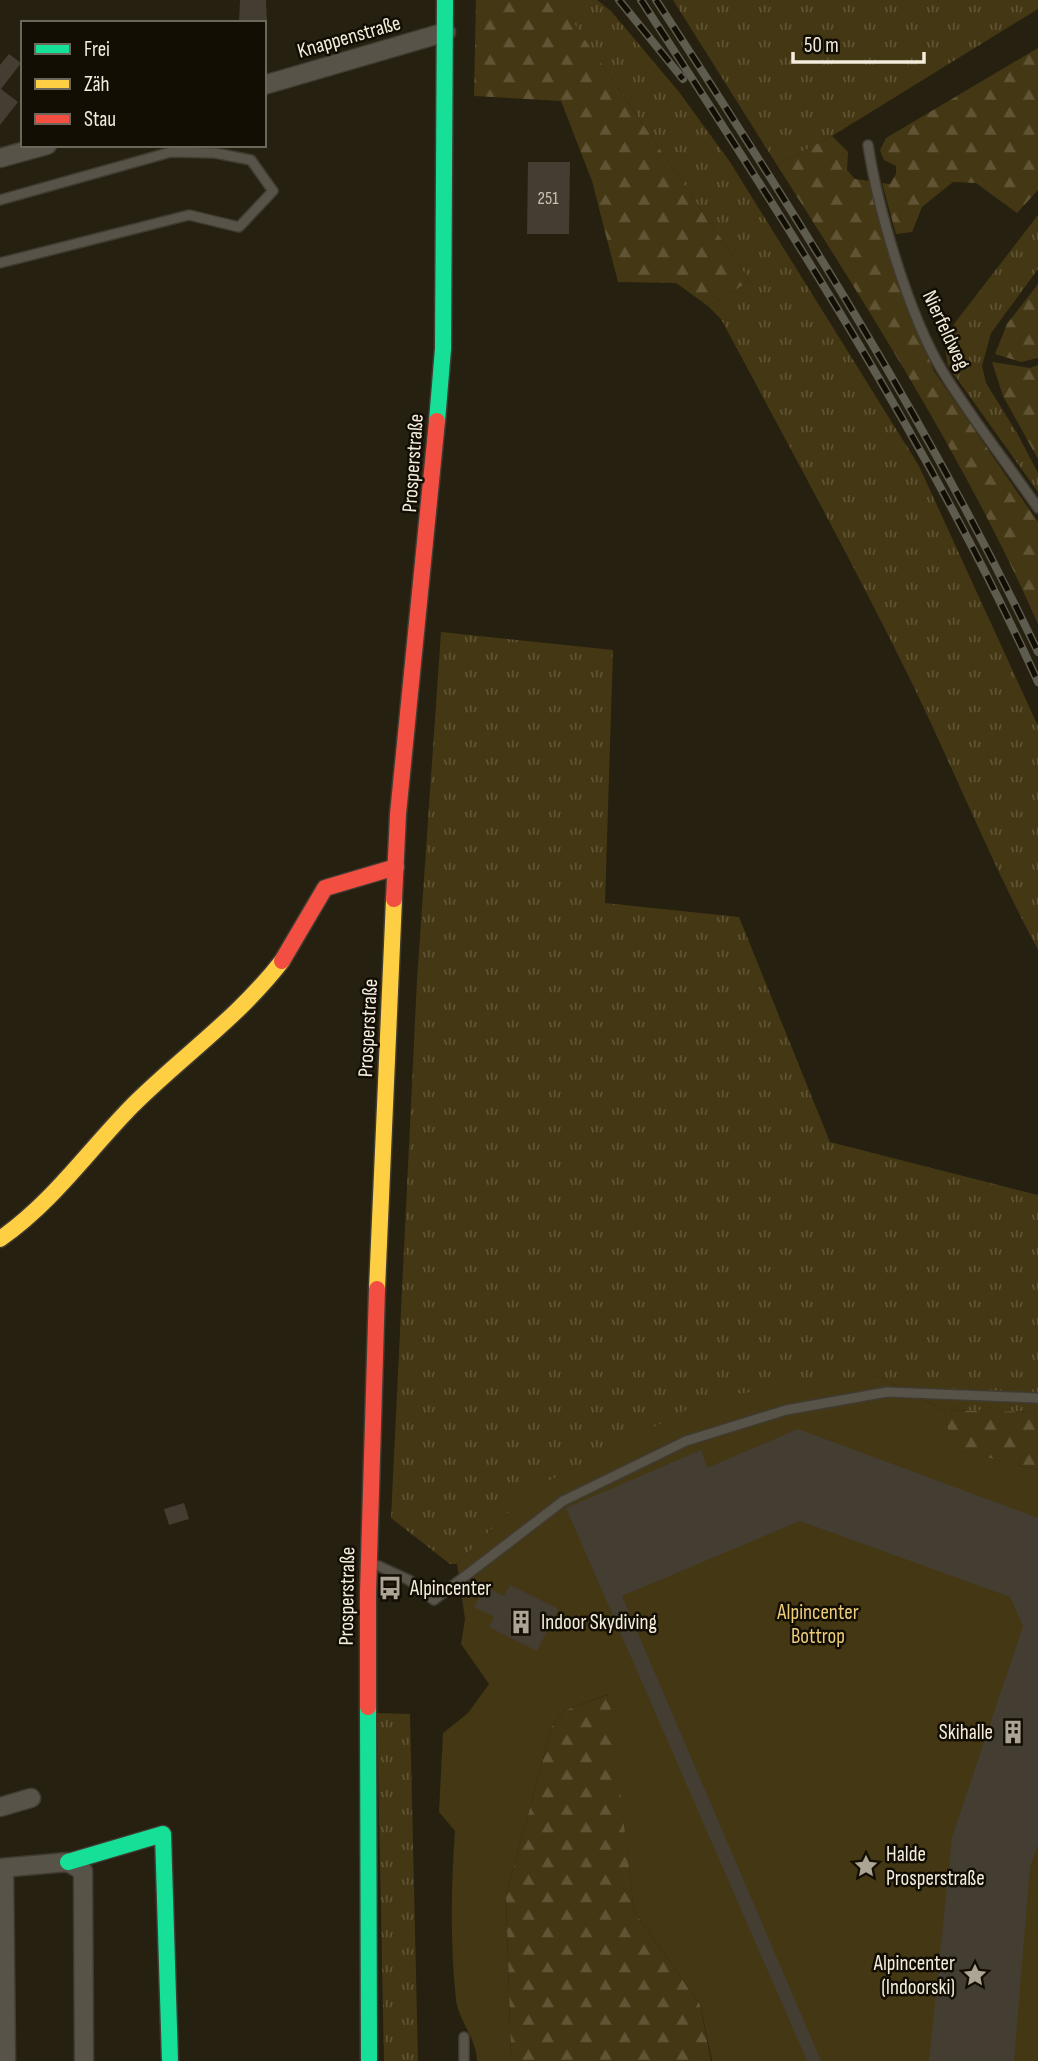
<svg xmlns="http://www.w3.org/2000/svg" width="1038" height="2061" viewBox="0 0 1038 2061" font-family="'Sofia Sans Condensed',sans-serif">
  <defs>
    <pattern id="grass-tufts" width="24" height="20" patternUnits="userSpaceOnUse" patternTransform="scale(1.75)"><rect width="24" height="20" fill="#443713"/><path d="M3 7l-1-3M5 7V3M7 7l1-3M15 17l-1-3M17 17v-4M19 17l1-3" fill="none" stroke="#605435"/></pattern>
    <pattern id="forest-firs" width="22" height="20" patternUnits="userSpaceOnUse" patternTransform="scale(1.75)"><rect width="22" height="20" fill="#443713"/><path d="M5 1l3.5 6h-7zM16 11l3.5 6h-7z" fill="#605435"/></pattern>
  </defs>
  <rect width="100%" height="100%" fill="#262010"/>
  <g fill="url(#grass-tufts)">
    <path d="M558,0H597L611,11L679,92L730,162L919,466L1038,726V950C991,862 954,770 911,681C851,559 785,439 721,319L708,306L750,281Z"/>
    <polygon points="673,0 1038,0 1038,9 832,136 777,165"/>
    <polygon points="1038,215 1038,269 991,333 982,366 986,383 1017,433 1038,473 1038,492 948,366 945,348 954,324"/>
    <polygon points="441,632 613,650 605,903 739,917 830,1142 1038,1195 1038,1412 944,1410 877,1376 531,1490 457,1564 450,1564 391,1518 417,980"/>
    <polygon points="377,1713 410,1714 418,2061 384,2061"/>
  </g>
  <g fill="url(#forest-firs)">
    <polygon points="476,0 558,0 750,281 708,306 676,283 618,282 592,181 561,101 474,96"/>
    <polygon points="1038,48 1038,190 1017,213 976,183 953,182 922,207 912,232 896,234 882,183 890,184 896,174 896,166 884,160 880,150 886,138"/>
    <path d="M832,136L848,152L847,170L855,179L870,181L900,289L934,371L1038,522V624C967,463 871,313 777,165Z"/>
    <polygon points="1038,284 1038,358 1021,362 995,354 1007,324"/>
    <polygon points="992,362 1030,368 1038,365 1038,459 1003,396"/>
    <polygon points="944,1410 1038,1412 1038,1470 951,1449"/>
    <polygon points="610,1694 634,1911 700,2004 711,2061 511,2061 506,1896 552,1726 565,1710"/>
  </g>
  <path fill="#443713" d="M877,1376L944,1410L952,1449L1038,1470V2061H712L700,2004L634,1911L609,1694L565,1710L552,1726L506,1896L511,2061H477C476,2038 459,2021 456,2000C450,1943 451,1887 455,1831L439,1812L443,1733L468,1713L489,1684L461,1644L465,1619L457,1564L531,1490L712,1397Z"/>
  <g fill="#443d32">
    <polygon points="240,0 266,0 267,23 239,23"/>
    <polygon points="9,54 21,63 1,89 18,102 0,125 0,65"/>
    <polygon points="528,162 570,162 569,234 527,234"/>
    <polygon points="798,1429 1038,1518 1038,1844 1030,1867 1014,2061 929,2061 952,1837 1023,1626 1010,1597 800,1521 622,1596 821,2061 807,2061 566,1508 701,1450 707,1468"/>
    <polygon points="184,1503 189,1519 169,1525 164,1509"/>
    <polygon points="510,1585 558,1609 537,1651 489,1627 494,1617 474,1607 485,1586 504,1596"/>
  </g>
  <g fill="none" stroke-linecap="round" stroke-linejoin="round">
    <g stroke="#403b31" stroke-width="12">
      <g id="lane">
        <path d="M868,145C878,210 909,316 943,372C972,419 1007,463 1038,508"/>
        <polyline points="0,200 171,152 215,153 251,160 273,191 239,227 189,215 0,263"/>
        <polyline points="370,1562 409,1580 434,1600 563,1501 686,1441 786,1410 887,1392 1038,1398"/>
        <polyline points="464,2037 464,2061"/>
      </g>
    </g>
    <g stroke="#403b31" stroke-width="21">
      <g id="street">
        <polyline points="264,85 446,32"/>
        <polyline points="0,158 47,145"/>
        <polyline points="0,1807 31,1798"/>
        <polyline points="0,1868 68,1862 83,1871 84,2061"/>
        <polyline points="4,1868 6,2061"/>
      </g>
    </g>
    <g stroke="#403b31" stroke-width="19">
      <g id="fast">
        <polyline points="437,421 443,349 445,0"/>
        <polyline points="368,1707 369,2061"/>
        <polyline points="68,1862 163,1834 170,2061"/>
      </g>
    </g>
    <g stroke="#403b31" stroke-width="19">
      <g id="slow">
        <path d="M0,1239C53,1202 87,1152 132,1106C181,1057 239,1017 282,961"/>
        <polyline points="377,1289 394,899"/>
      </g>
    </g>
    <g stroke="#403b31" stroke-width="19">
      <g id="jam">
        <polyline points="394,899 398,814 437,421"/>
        <polyline points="282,961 325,888 396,867"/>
        <polyline points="368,1707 368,1593 377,1289"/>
      </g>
    </g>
    <use href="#lane" stroke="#585348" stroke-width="9"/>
    <use href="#street" stroke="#585348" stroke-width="18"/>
    <use href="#fast" stroke="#16e098" stroke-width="16"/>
    <use href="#slow" stroke="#ffcf43" stroke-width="16"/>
    <use href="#jam" stroke="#f24e42" stroke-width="16"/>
    <g stroke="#5e5b4f" stroke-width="8">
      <g id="rail">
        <polyline points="619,0 683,79"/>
        <path d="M641,0C785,221 929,442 1038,682"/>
        <path d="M656,0C795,213 928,422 1038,652"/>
      </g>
    </g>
    <use href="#rail" stroke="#130e04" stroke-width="5" stroke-dasharray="16" stroke-linecap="butt"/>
  </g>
  <defs>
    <g id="bus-bare" transform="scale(1.89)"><path d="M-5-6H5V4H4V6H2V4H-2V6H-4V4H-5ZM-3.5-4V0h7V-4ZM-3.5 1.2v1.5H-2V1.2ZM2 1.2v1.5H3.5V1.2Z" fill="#aca595" stroke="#130e04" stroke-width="2.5" paint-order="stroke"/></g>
    <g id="building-bare" transform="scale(1.89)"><path d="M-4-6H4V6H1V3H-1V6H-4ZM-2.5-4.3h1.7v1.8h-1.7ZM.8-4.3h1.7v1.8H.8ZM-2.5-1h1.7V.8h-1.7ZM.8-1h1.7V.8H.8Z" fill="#aca595" stroke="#130e04" stroke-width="2.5" paint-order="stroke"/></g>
    <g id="sight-bare" transform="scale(1.89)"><path d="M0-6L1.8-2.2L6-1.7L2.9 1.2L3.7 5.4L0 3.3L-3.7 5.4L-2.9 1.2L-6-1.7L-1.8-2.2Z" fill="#aca595" stroke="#130e04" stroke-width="2.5" paint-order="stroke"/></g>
  </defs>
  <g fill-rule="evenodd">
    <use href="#bus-bare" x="390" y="1588"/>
    <use href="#building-bare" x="521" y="1622"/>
    <use href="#building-bare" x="1013" y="1732"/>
    <use href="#sight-bare" x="866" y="1866"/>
    <use href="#sight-bare" x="975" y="1975"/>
  </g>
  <g text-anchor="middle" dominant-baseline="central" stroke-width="5" stroke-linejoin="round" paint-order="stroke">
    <g font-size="18" fill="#c8c1b2">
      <text x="548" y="198">251</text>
    </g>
    <g font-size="21" fill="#f4eddd" stroke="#130e04">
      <text transform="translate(349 37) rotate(-16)">Knappenstraße</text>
      <text transform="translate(946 330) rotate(65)">Nierfeldweg</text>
      <text transform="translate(413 463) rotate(-86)">Prosperstraße</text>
      <text transform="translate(368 1028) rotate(-87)">Prosperstraße</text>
      <text transform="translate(347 1596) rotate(-89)">Prosperstraße</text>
    </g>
    <g font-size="21" fill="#f4eddd" stroke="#130e04" text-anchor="start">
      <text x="410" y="1588">Alpincenter</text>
      <text x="541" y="1622">Indoor Skydiving</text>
      <text x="993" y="1732" text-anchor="end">Skihalle</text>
      <text x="886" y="1854">Halde<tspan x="886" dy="24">Prosperstraße</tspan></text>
      <text x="955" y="1963" text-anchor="end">Alpincenter<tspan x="955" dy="24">(Indoorski)</tspan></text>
    </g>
    <g font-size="21" fill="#edcd7a" stroke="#130e04">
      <text x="818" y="1612">Alpincenter<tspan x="818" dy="24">Bottrop</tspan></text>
    </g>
  </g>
  <rect x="21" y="21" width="245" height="126" fill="#130e04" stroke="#6d675b" stroke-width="2"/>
  <rect x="35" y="44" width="35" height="10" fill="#16e098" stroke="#6d675b" stroke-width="2"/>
  <text x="84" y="56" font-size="21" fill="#f4eddd">Frei</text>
  <rect x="35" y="79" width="35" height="10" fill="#ffcf43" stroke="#6d675b" stroke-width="2"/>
  <text x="84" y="91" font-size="21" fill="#f4eddd">Zäh</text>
  <rect x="35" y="114" width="35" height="10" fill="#f24e42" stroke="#6d675b" stroke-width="2"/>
  <text x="84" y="126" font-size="21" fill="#f4eddd">Stau</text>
  <path d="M793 52v10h131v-10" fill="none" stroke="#f4eddd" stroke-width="3.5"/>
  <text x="804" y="52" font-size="21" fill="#f4eddd" stroke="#130e04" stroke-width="5" paint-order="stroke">50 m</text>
</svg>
